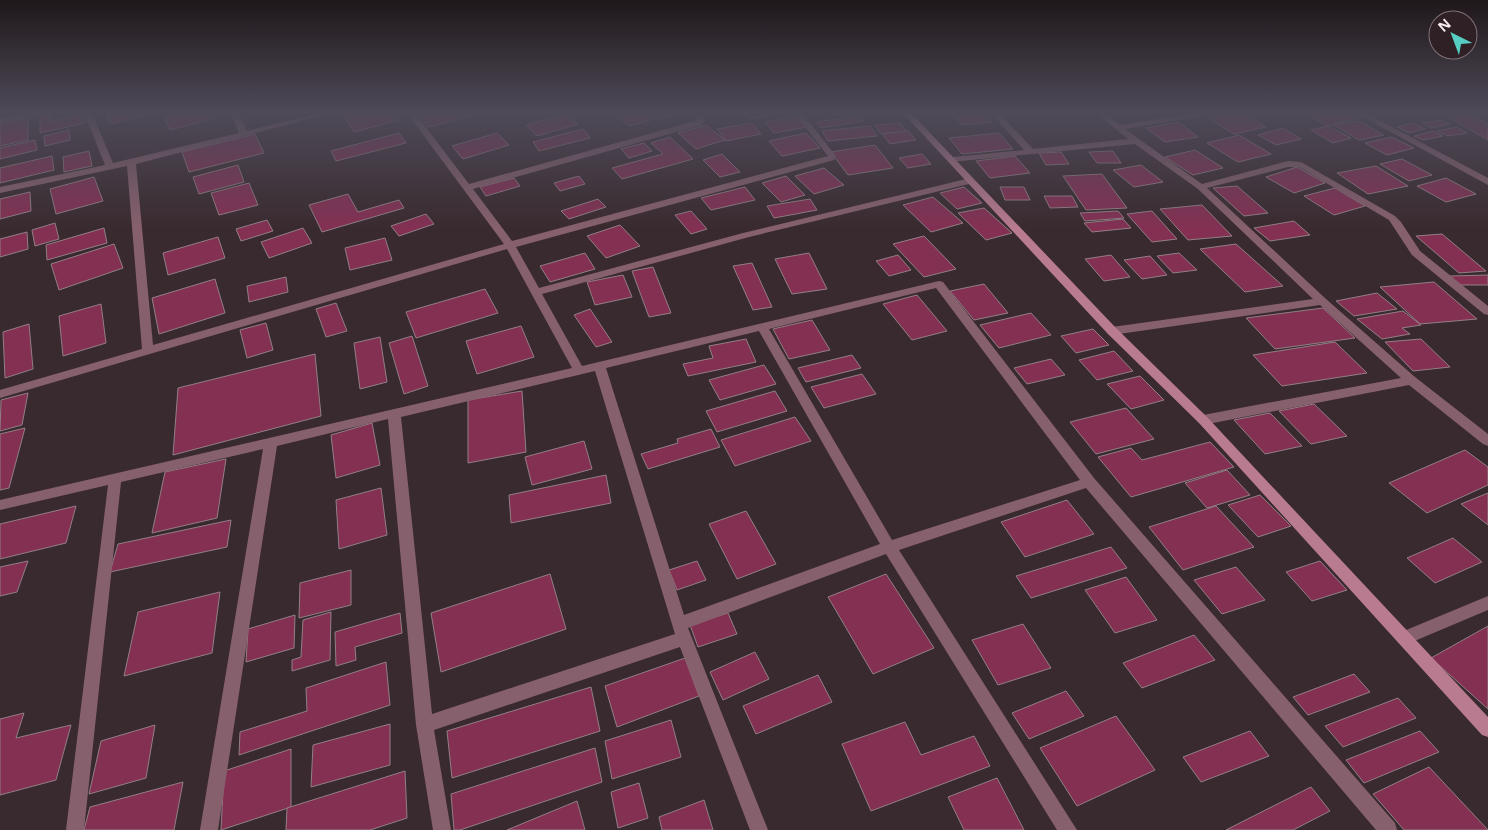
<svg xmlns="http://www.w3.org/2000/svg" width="1488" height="830" viewBox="0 0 1488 830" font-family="'Open Sans',sans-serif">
  <rect width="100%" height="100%" fill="#392a2f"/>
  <g fill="#833053" stroke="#927f85">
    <polygon points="109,113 155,113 110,124 106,114"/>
    <polygon points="185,113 213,113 216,118 170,130 164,118"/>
    <polygon points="342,113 393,113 399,120 354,132"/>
    <polygon points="418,113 484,113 428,127"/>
    <polygon points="614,113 643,113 651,120 629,126"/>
    <polygon points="650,113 682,113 658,120"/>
    <polygon points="744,113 780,113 750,119"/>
    <polygon points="952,113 985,113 992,122 962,125"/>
    <polygon points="1231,113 1242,113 1266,127 1234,134 1208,118"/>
    <polygon points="1303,113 1349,113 1359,118 1327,126"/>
    <polygon points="1441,113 1468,113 1488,124 1488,140"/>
    <polygon points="51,114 51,121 84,114 85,123 40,133 40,116"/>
    <polygon points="566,114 578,124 537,136 526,125"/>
    <polygon points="798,116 807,127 774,133 765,122"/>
    <polygon points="858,116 863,121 821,128 816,122"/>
    <polygon points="28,117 28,140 0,146 0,123"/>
    <polygon points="1440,120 1450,124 1431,128 1423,123"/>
    <polygon points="1359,121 1384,135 1359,140 1334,125"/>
    <polygon points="1178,122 1198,137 1165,142 1146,128"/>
    <polygon points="752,123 761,134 726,141 717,129"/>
    <polygon points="900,123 906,131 881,134 875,125"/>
    <polygon points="1413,123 1425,129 1409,133 1397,127"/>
    <polygon points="706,125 725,140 696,149 678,133"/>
    <polygon points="870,126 877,136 828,141 822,131"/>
    <polygon points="1328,126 1351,138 1333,143 1311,130"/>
    <polygon points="1457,127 1467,133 1448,136 1438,131"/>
    <polygon points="1283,128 1301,139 1276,145 1258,135"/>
    <polygon points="583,129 590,138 539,151 533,142"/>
    <polygon points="69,130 70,140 45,146 44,136"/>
    <polygon points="908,131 916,140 890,144 882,134"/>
    <polygon points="1434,131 1443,136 1423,140 1414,136"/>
    <polygon points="399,133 406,143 336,161 331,151"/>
    <polygon points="497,133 509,145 463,159 452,146"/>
    <polygon points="806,133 820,148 782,156 769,141"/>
    <polygon points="999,133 1013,149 962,154 949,138"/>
    <polygon points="255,134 264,153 189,172 182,152"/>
    <polygon points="1239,135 1271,154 1238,162 1207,143"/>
    <polygon points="670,137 693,159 622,179 612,168 663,154 651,143"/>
    <polygon points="1392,137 1414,148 1387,155 1365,143"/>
    <polygon points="35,140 37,150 0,159 0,148"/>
    <polygon points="644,143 652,151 629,158 621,149"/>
    <polygon points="875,145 893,168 848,175 831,152"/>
    <polygon points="1195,150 1223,168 1193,175 1165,157"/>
    <polygon points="89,151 92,166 64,172 63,157"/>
    <polygon points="1113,151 1121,163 1097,163 1089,152"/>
    <polygon points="1061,152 1069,164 1046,165 1039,153"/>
    <polygon points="722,154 740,172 720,177 703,160"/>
    <polygon points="922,154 931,164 908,168 899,158"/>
    <polygon points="52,156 54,170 0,183 0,168"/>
    <polygon points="1015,156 1030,173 990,178 976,161"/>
    <polygon points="1402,159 1432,175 1409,181 1380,164"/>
    <polygon points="238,165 244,182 199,194 193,177"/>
    <polygon points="1141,165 1163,182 1134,187 1113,170"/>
    <polygon points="1376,166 1408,186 1368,194 1337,173"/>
    <polygon points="1297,167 1325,183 1294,193 1266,177"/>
    <polygon points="824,168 844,185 814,194 795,176"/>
    <polygon points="1102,174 1127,208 1086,210 1063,176"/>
    <polygon points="579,176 585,184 560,191 554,183"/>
    <polygon points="786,176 805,195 781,202 762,183"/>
    <polygon points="94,177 103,201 56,214 50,189"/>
    <polygon points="514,178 520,186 486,196 480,187"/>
    <polygon points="1446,178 1476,194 1446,202 1417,186"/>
    <polygon points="249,183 258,205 219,215 211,193"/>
    <polygon points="1237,186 1268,213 1244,216 1213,188"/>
    <polygon points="745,187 755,200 711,210 701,198"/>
    <polygon points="964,187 982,203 957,209 940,193"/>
    <polygon points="1000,187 1024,187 1030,200 1005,200"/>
    <polygon points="1335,188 1365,206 1334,215 1304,196"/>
    <polygon points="30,192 31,211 0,219 0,199"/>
    <polygon points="348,194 358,212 399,200 404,208 322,232 309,205"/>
    <polygon points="1044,196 1072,196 1078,207 1050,208"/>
    <polygon points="933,197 963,223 931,232 903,205"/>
    <polygon points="598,199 606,207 569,219 561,211"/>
    <polygon points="810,199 817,210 774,218 767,206"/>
    <polygon points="1202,205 1232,236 1188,240 1160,209"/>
    <polygon points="984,208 1012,233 986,240 958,213"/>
    <polygon points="691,211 707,229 691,234 675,215"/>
    <polygon points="1118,211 1124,218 1085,221 1080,213"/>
    <polygon points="1152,211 1177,239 1152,242 1127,214"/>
    <polygon points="426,214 434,224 399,236 391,226"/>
    <polygon points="1123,219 1131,228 1092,232 1084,223"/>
    <polygon points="267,220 273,231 241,241 236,229"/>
    <polygon points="1294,221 1310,235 1270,241 1254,228"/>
    <polygon points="55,223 59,239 35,246 32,230"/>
    <polygon points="620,225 640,246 606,258 587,236"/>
    <polygon points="104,228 107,243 47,260 46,245"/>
    <polygon points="303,228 312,243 269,258 261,242"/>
    <polygon points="27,232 28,249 0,257 0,239"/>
    <polygon points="1442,234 1486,271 1459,273 1416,236"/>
    <polygon points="924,236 956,269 924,277 893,244"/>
    <polygon points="218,237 225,258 168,275 163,253"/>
    <polygon points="385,238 392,260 350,270 345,248"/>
    <polygon points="114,244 123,268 59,290 51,264"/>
    <polygon points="1236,244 1283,286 1245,292 1200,249"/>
    <polygon points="585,253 595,269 550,282 540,266"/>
    <polygon points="809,253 827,289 792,294 775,259"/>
    <polygon points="1179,253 1197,270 1173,273 1157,256"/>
    <polygon points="898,255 911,270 889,276 876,261"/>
    <polygon points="1111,255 1130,277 1104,281 1085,259"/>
    <polygon points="1150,256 1167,275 1142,279 1124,260"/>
    <polygon points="752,263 772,307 753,310 733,266"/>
    <polygon points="653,267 671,313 649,317 632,271"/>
    <polygon points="623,275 632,297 595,305 587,282"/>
    <polygon points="1488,275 1488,285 1459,285 1450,276"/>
    <polygon points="286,277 288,292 249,302 247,286"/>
    <polygon points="215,279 225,313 159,334 152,298"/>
    <polygon points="1434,282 1477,319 1420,324 1380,287"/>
    <polygon points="984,284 1008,313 974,320 950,291"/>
    <polygon points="485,289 498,313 416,338 406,312"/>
    <polygon points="1377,293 1397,309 1354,316 1336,301"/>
    <polygon points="917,295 947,331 912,340 883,304"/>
    <polygon points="336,303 347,331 326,337 316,309"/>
    <polygon points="101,304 106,343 63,356 59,316"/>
    <polygon points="1323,308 1355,338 1275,349 1246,318"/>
    <polygon points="590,309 612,342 596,347 574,315"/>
    <polygon points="1403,311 1421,325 1402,328 1410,334 1382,339 1357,319"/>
    <polygon points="1031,313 1051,335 999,348 980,325"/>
    <polygon points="812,320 830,350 789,359 773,329"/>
    <polygon points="266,323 273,350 247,358 240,330"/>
    <polygon points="29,324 33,369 5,378 3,332"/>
    <polygon points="521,326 534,357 477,374 466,341"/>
    <polygon points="1093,329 1109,345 1076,353 1061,336"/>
    <polygon points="412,336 428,386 404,394 389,343"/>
    <polygon points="380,337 387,382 360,389 354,343"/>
    <polygon points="746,339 756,362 688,376 683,364 713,358 709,346"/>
    <polygon points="1421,339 1450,367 1413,371 1385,342"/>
    <polygon points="1335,342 1367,373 1282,386 1253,355"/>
    <polygon points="1114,351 1133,371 1097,380 1079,360"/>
    <polygon points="315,354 321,416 173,455 178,388"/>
    <polygon points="852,355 861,368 806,382 798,368"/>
    <polygon points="1051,359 1065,375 1027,384 1014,368"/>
    <polygon points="764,365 776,384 720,400 709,380"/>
    <polygon points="862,374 876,394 824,408 811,387"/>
    <polygon points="1140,376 1164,400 1131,409 1107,384"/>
    <polygon points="522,391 526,452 468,463 468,400"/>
    <polygon points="775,391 787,411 717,432 706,411"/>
    <polygon points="28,393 22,425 0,431 1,400"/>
    <polygon points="1314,404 1347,436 1311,444 1279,411"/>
    <polygon points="1126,408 1154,439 1096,454 1070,422"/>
    <polygon points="1270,413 1302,446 1265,454 1234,420"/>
    <polygon points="795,417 811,441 735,466 721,440"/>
    <polygon points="372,423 380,465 336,478 331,435"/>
    <polygon points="25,428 9,488 0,490 0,434"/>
    <polygon points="711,429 720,447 648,469 641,454 678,443 677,439"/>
    <polygon points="584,441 592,469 532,485 525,457"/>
    <polygon points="1210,442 1234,467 1131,497 1098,457 1131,448 1142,460"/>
    <polygon points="1465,450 1488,467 1488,485 1427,513 1389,483"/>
    <polygon points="226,459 217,518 152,533 165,472"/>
    <polygon points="1227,470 1250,495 1207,508 1185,483"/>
    <polygon points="606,475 611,503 511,523 509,495"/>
    <polygon points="381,488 387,535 339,549 336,500"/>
    <polygon points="1488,493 1488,525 1461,504"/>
    <polygon points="1260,495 1291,526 1258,537 1228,505"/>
    <polygon points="1067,500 1094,534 1025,557 1001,522"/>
    <polygon points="76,506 66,543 0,559 0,524"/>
    <polygon points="1216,506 1254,547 1183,570 1149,527"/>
    <polygon points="746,511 776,564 737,579 709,524"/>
    <polygon points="231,520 227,547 110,572 118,544"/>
    <polygon points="1453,538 1482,562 1435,583 1407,558"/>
    <polygon points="1111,547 1127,568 1031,598 1016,576"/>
    <polygon points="28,561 17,592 0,596 0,567"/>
    <polygon points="697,561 706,580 677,590 669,570"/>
    <polygon points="1320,561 1347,590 1312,601 1286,572"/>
    <polygon points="1236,567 1265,600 1222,614 1194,580"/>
    <polygon points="351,570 351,605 299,618 300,583"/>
    <polygon points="550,574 566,629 441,672 431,613"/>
    <polygon points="886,574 934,648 873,674 828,597"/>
    <polygon points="1126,577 1157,620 1115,633 1085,590"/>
    <polygon points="220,592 212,653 124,676 138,612"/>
    <polygon points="331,612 330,660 292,671 292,660 301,657 303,620"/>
    <polygon points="400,613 402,633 355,647 356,660 336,666 335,632"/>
    <polygon points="728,613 737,634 698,647 690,625"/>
    <polygon points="295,615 294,648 246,662 248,629"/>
    <polygon points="1023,624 1051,668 998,685 972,640"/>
    <polygon points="1488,626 1488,709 1431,658"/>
    <polygon points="1194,635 1215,660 1142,688 1123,663"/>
    <polygon points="755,652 769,679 723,700 710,672"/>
    <polygon points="685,658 699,696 617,727 605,686"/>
    <polygon points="386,662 390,705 239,755 240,732 307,711 306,688"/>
    <polygon points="1354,674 1370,692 1308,715 1293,697"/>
    <polygon points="818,675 832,702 756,734 743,706"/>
    <polygon points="591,687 600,731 452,778 447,731"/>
    <polygon points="1066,691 1084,716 1029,739 1012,713"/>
    <polygon points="1398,698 1416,718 1343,747 1325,726"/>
    <polygon points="24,713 16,738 71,725 56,780 0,795 0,719"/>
    <polygon points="1116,716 1155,770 1077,806 1040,748"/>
    <polygon points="671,720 681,757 612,779 605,741"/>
    <polygon points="905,722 921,755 974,736 990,766 871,811 842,744"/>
    <polygon points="390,724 390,765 311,787 313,745"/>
    <polygon points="155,725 146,778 89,794 101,741"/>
    <polygon points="1250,731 1269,756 1201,782 1183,757"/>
    <polygon points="1420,731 1439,752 1364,783 1346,760"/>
    <polygon points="595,748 602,782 460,830 454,830 451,794"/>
    <polygon points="291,749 291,807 221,830 224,771"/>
    <polygon points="1429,767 1488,830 1404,830 1373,794"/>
    <polygon points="405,771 407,818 370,830 286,830 287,808"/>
    <polygon points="997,778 1024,830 964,830 948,797"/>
    <polygon points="183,782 174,830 84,830 90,807"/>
    <polygon points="639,783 648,818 618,828 611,792"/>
    <polygon points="1311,787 1330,811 1293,830 1226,830"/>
    <polygon points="704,800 713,830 662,830 659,817"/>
    <polygon points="577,801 585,830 507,830"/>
  </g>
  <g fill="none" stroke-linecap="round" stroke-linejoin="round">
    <g fill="#87606d" fill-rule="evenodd">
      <polygon points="29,113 47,113 43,115 0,122 0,118"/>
      <path d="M84,113H92L113,163L239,133L231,113H239L247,131L319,113H332L136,164L153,345L504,244L407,113H415L469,184L695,121L697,120L691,113H699L706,120L701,125L473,189L512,241L828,156L794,113H802L836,156L834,160L516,247L539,288L743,233L970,178L973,179V183L749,237L542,294L582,366L939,281L943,282L1094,478L1395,823L1397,830H1376L1086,488L899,550L1077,830H1057L886,554L688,628L768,830H750L680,647L434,730L451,830H433L416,725L388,419L277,446L218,830H200L263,449L121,482L84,830H66L108,485L0,510V500L572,368L507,249L0,398V390L142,349L127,166L0,193V187L105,165ZM936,288L1080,480L892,540L769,329ZM759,331L880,544L684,615L606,368ZM595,371L675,634L432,714L401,417Z"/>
      <polygon points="991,113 999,113 1033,149 1128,139 1096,113 1105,113 1120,125 1193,113 1211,113 1207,115 1125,129 1202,184 1288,161 1301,162 1395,216 1401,222 1420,251 1488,306 1488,315 1484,314 1412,255 1389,220 1299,167 1288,167 1207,188 1326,299 1415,377 1488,434 1488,446 1483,444 1409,385 1203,425 1199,423 1197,420 1199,417 1203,415 1401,378 1320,305 1112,335 1108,334 1106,331 1112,327 1313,299 1198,189 1135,144 950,162 949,160 953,157 1024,150"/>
      <polygon points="1356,113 1366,113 1488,178 1488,185"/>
      <polygon points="1488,596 1488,610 1405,645 1399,643 1397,638 1399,633"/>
    </g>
    <polygon fill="#b97b90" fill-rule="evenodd" points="903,113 911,113 1116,328 1207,417 1488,717 1488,737 1482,735 1199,423 1108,334"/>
  </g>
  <linearGradient id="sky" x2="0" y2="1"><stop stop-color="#1f171a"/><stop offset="0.49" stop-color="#4e4a58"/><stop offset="1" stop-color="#4e4a58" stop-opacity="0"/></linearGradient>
  <rect width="1488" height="229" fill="url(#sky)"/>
  <g transform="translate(1453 35) rotate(318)"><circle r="24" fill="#2f2025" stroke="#7f7176"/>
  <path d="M0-4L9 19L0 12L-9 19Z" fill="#56cec3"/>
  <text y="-8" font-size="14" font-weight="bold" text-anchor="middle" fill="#f6ebef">N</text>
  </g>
</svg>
